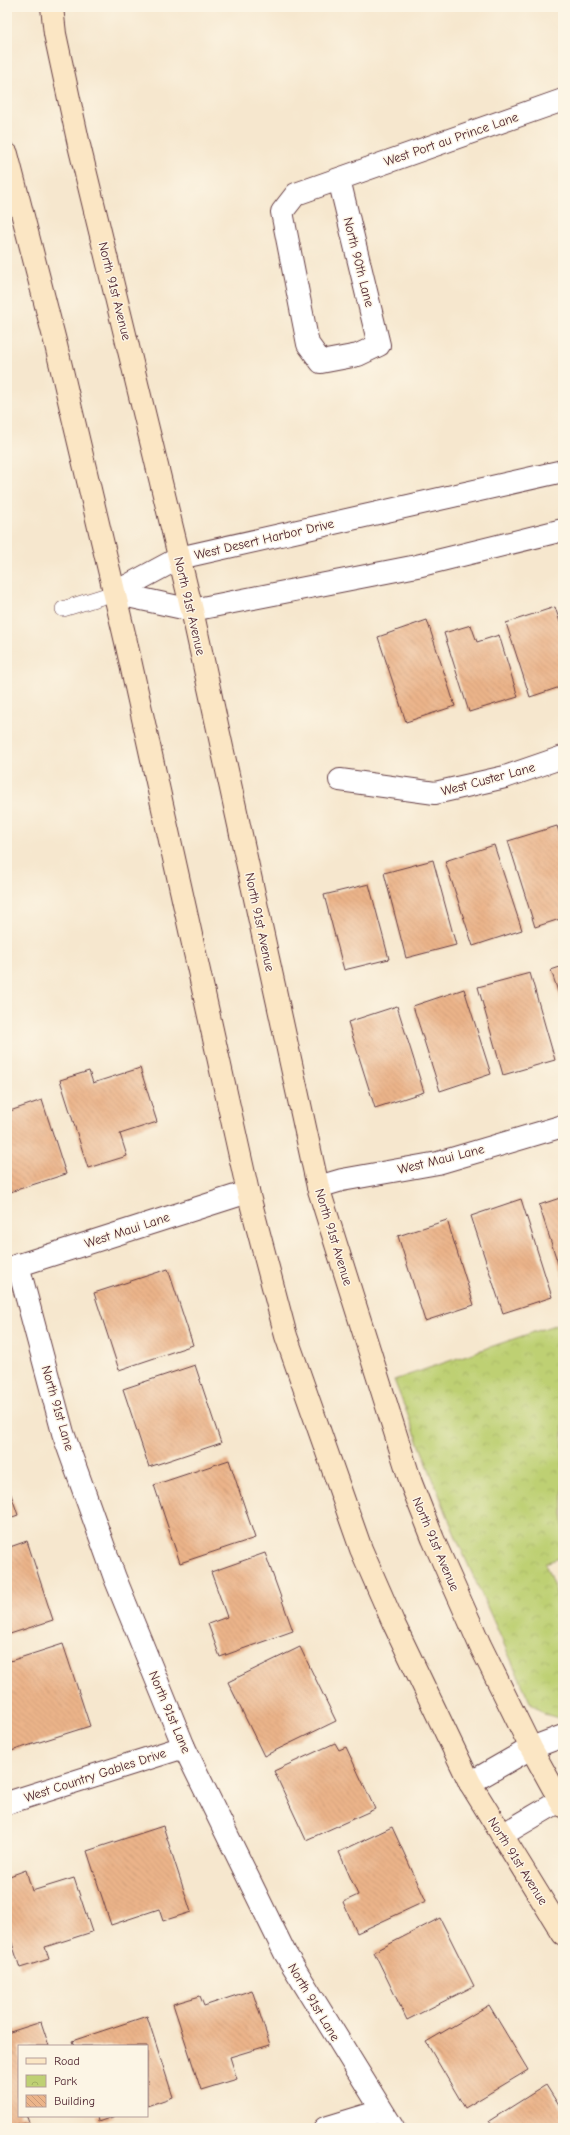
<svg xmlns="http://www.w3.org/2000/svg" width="570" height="2135" viewBox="0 0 570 2135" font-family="'Comic Neue',sans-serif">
  <defs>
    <pattern id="park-crowns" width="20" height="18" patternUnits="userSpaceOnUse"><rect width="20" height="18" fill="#bed073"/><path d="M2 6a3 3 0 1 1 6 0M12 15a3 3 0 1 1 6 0" fill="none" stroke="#a5b264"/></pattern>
    <pattern id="building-back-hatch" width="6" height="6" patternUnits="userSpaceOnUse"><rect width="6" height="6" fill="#ebb48a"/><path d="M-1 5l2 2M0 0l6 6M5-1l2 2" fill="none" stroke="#cb9a77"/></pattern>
  </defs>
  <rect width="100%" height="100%" fill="#fcf5e5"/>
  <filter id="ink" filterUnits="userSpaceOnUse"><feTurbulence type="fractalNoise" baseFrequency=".025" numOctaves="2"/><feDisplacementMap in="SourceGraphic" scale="8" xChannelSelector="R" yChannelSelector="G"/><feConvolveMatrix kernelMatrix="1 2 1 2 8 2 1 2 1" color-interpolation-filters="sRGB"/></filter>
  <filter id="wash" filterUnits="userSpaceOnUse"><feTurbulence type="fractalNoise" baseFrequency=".012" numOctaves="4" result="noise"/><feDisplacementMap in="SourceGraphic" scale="16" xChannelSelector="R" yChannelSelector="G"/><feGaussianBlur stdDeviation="0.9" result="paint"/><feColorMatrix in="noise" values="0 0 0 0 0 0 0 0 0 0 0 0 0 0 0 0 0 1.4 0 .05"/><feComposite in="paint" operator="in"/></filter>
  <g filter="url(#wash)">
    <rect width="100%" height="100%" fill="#f6e7ce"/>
    <polygon fill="url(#park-crowns)" stroke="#84784f" points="563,1322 563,1557 545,1563 563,1611 563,1719 544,1714 530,1702 457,1540 394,1380"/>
    <g id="blocks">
      <g fill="url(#building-back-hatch)">
        <polygon points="555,607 563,631 563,686 530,697 506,623"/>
        <polygon points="427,620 455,706 406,722 378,637"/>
        <polygon points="471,625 477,642 499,635 518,697 469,712 444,633"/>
        <polygon points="557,826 563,843 563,918 535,927 508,841"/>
        <polygon points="494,845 522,930 473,946 445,861"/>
        <polygon points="433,860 456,945 406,958 384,873"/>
        <polygon points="369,884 389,959 344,970 324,895"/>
        <polygon points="563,966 563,1007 551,970"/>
        <polygon points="530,973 555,1060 503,1075 478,987"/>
        <polygon points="464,989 491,1074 440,1091 413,1006"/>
        <polygon points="397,1006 424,1092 375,1108 348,1022"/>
        <polygon points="140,1068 157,1122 120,1134 127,1156 88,1168 60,1080 89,1071 93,1083"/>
        <polygon points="42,1100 66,1174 7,1193 7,1112"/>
        <polygon points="563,1197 563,1279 539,1205"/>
        <polygon points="521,1199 552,1297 503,1313 471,1216"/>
        <polygon points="447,1220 474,1305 425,1321 398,1236"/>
        <polygon points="168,1269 193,1345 119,1370 94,1293"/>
        <polygon points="195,1365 221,1443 149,1467 123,1389"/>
        <polygon points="229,1460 255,1538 180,1563 154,1485"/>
        <polygon points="7,1483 18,1515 7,1519"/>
        <polygon points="27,1541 53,1620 7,1635 7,1548"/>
        <polygon points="265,1553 293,1631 220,1657 208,1624 227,1617 211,1572"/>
        <polygon points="63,1644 90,1726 8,1752 7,1662"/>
        <polygon points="300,1647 336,1721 264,1756 228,1682"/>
        <polygon points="335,1743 339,1750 346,1747 375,1809 306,1840 274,1771"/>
        <polygon points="163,1826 191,1912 163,1921 159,1909 111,1925 87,1851"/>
        <polygon points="392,1827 426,1901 357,1933 343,1902 358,1895 339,1852"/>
        <polygon points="26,1870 32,1891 74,1878 92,1932 45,1947 49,1959 20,1968 7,1928 7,1877"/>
        <polygon points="440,1918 474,1986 407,2020 374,1952"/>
        <polygon points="252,1990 270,2045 230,2057 237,2079 201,2090 173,2004 200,1996 204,2006"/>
        <polygon points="489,2005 528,2070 465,2108 426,2042"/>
        <polygon points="147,2016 173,2097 147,2106 147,2046 74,2046 72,2041"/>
        <polygon points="41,2022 49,2046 19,2046 19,2116 27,2116 29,2122 7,2128 7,2033"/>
        <polygon points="546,2085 563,2112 563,2128 494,2128 489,2121"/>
        <polygon points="97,2116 115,2116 98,2122"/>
      </g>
    </g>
  </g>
  <g filter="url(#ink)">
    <use href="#blocks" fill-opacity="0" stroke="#643d43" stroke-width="1"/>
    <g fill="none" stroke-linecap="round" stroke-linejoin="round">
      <g stroke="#643d43" stroke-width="16">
        <polyline id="service" points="63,609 114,593"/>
      </g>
      <g stroke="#643d43" stroke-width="24">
        <g id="minor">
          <polyline points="339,179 379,345 358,355 321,362 308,344 282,212 296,194 563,100"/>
          <polyline points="340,780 435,793 505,777 563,757"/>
          <polyline points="318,1187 342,1180 438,1163 563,1126"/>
          <polyline points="18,1265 63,1433 115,1578 184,1747 285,1953 393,2128"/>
          <polyline points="7,1269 248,1192"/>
          <polyline points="470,1783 531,1748 563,1736"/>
          <polyline points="7,1803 184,1747"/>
          <polyline points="502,1835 563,1799"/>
          <polyline points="325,2128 381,2111"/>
        </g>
      </g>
      <g stroke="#643d43" stroke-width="24">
        <g id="tertiary">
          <polyline points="114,593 179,558 563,471"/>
          <polyline points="114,593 192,610 417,566 563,530"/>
        </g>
      </g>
      <g stroke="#643d43" stroke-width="24">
        <g id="secondary">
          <polyline points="52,7 55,34 79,145 192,610 318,1187 411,1483 433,1539 480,1645 531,1748 563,1806"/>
          <polyline points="7,154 55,341 126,642 248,1192 286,1336 361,1549 393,1622 470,1783 563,1934"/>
        </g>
      </g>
      <use href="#service" stroke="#fff" stroke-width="15"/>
      <use href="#minor" stroke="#fff" stroke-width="22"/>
      <use href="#tertiary" stroke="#fff" stroke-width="22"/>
      <use href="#secondary" stroke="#fbe6c4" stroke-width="22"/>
    </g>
  </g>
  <g text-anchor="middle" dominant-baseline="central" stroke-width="3" stroke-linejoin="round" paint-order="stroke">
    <g font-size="13" fill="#4a1f2b" stroke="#fcf5e5">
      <text transform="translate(451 139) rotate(-19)">West Port au Prince Lane</text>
      <text transform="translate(359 262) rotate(76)">North 90th Lane</text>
      <text transform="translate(115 291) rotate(76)">North 91st Avenue</text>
      <text transform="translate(264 539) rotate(-13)">West Desert Harbor Drive</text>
      <text transform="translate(190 606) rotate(77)">North 91st Avenue</text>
      <text transform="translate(488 779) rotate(-15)">West Custer Lane</text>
      <text transform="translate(260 922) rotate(78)">North 91st Avenue</text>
      <text transform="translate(441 1159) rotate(-14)">West Maui Lane</text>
      <text transform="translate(127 1230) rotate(-18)">West Maui Lane</text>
      <text transform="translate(334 1237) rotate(73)">North 91st Avenue</text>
      <text transform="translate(58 1408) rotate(74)">North 91st Lane</text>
      <text transform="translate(436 1544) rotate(67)">North 91st Avenue</text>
      <text transform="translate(170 1712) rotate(67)">North 91st Lane</text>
      <text transform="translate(95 1775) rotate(-18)">West Country Gables Drive</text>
      <text transform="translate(518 1861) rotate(58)">North 91st Avenue</text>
      <text transform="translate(314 2002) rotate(59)">North 91st Lane</text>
    </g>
  </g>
  <rect width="570" height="2135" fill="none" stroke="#fcf5e5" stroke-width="24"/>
  <rect x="18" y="2045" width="130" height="72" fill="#fcf5e5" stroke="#b59f9b"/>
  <rect x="26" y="2058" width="20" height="6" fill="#fbe6c4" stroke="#b59f9b"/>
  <text x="54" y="2065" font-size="12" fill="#4a1f2b">Road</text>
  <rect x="26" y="2075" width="20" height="12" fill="url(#park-crowns)" stroke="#b59f9b"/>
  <text x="54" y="2085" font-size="12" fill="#4a1f2b">Park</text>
  <rect x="26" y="2095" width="20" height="12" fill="url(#building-back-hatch)" stroke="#b59f9b"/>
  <text x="54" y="2105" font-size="12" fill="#4a1f2b">Building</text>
</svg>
